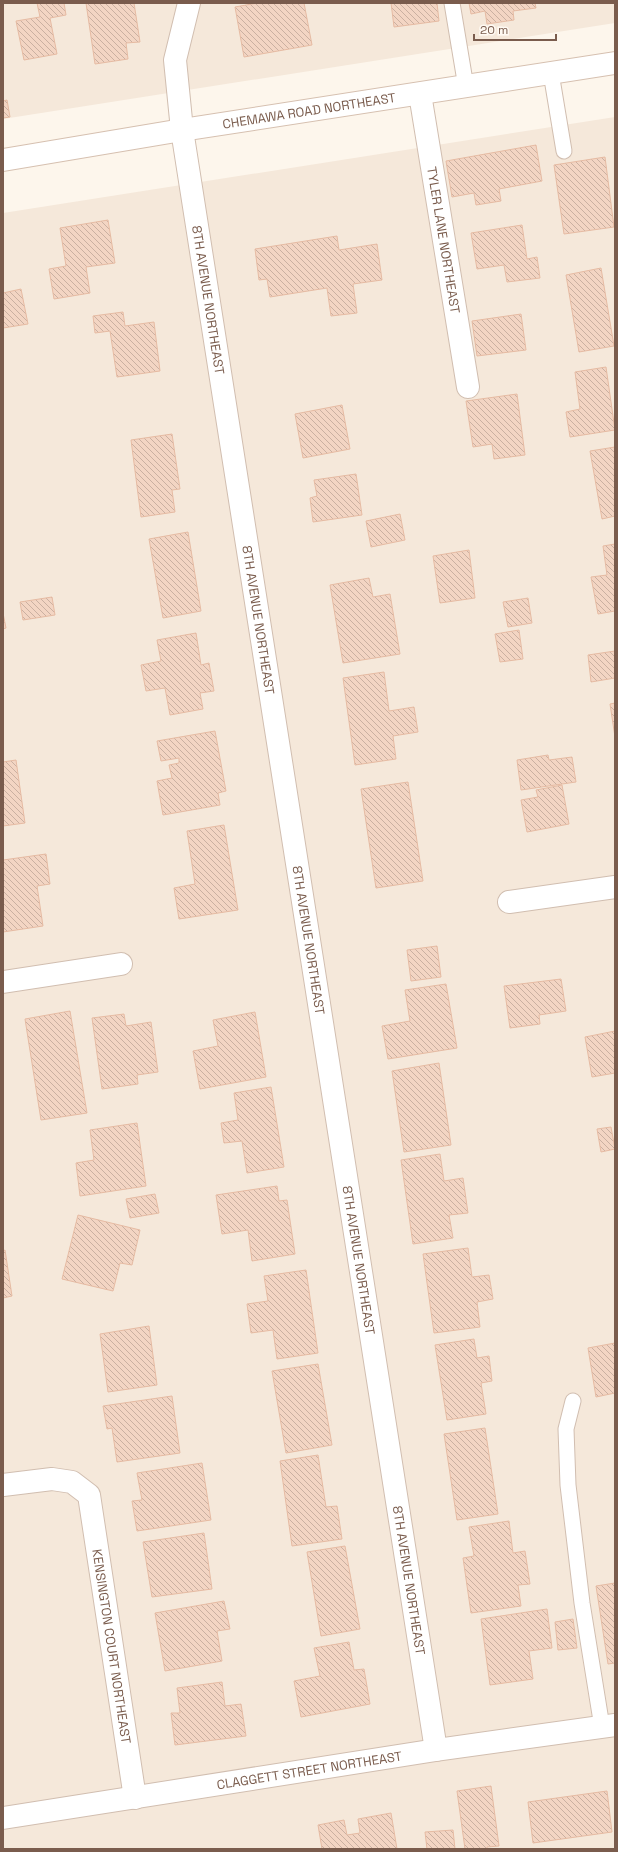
<svg xmlns="http://www.w3.org/2000/svg" width="618" height="1852" viewBox="0 0 618 1852" font-family="'Space Grotesk',sans-serif">
  <defs>
    <pattern id="building-back-hatch" width="6" height="6" patternUnits="userSpaceOnUse"><rect width="6" height="6" fill="#f3d5c3"/><path d="M-1 5l2 2M0 0l6 6M5-1l2 2" fill="none" stroke="#cab0a1"/></pattern>
  </defs>
  <rect width="100%" height="100%" fill="#fdf6ec"/>
  <g fill="#f5e8da">
    <polygon points="3,3 615,3 615,23 3,119"/>
    <polygon points="615,117 615,1849 3,1849 3,213"/>
  </g>
  <g fill="url(#building-back-hatch)" stroke="#e6bba3">
    <polygon points="37,3 64,3 66,15 50,18 57,54 24,60 16,21 40,17"/>
    <polygon points="86,3 134,3 140,42 126,43 128,59 95,64"/>
    <polygon points="257,3 304,3 312,45 244,57 235,7"/>
    <polygon points="391,3 437,3 439,21 394,27"/>
    <polygon points="469,3 535,3 536,8 513,11 514,20 487,24 485,11 471,14"/>
    <polygon points="7,100 10,117 3,118 3,101"/>
    <polygon points="536,145 542,181 499,189 501,201 476,205 474,193 452,197 446,161"/>
    <polygon points="605,157 614,227 564,234 554,165"/>
    <polygon points="108,220 115,263 86,267 90,293 54,299 49,269 66,266 60,228"/>
    <polygon points="522,225 527,259 537,257 540,278 507,282 504,265 477,269 471,233"/>
    <polygon points="337,236 339,250 377,244 382,280 353,284 357,313 331,316 327,288 270,297 267,279 259,280 255,249"/>
    <polygon points="601,268 614,346 579,352 566,275"/>
    <polygon points="21,289 28,324 3,328 3,293"/>
    <polygon points="123,312 125,326 154,322 160,371 117,377 110,331 95,333 93,316"/>
    <polygon points="521,314 526,350 477,356 472,321"/>
    <polygon points="606,367 615,430 570,437 566,412 580,409 575,372"/>
    <polygon points="517,394 525,455 494,459 492,444 473,447 466,401"/>
    <polygon points="342,405 350,449 303,458 295,414"/>
    <polygon points="172,434 180,489 172,490 175,512 141,517 131,440"/>
    <polygon points="615,447 615,516 602,519 590,451"/>
    <polygon points="356,474 362,515 313,522 310,498 317,496 314,480"/>
    <polygon points="400,514 405,540 371,547 366,521"/>
    <polygon points="188,532 201,611 163,618 149,539"/>
    <polygon points="615,544 615,611 598,614 591,577 607,575 603,546"/>
    <polygon points="469,550 475,598 440,603 433,556"/>
    <polygon points="369,578 373,597 390,594 400,654 343,663 330,585"/>
    <polygon points="52,597 55,615 23,620 20,602"/>
    <polygon points="528,598 532,623 508,627 503,602"/>
    <polygon points="3,613 6,628 3,629"/>
    <polygon points="519,630 523,659 500,662 495,634"/>
    <polygon points="196,633 201,665 209,663 214,691 200,693 203,709 170,715 165,688 146,691 141,665 161,661 157,640"/>
    <polygon points="615,651 615,678 591,682 588,655"/>
    <polygon points="384,672 389,711 414,707 418,732 393,736 396,759 355,765 343,678"/>
    <polygon points="615,703 615,737 610,704"/>
    <polygon points="215,731 226,791 218,793 220,805 163,815 157,781 172,778 169,765 179,763 179,758 161,761 157,741"/>
    <polygon points="548,755 549,760 572,757 576,782 521,790 517,760"/>
    <polygon points="16,760 25,823 3,826 3,762"/>
    <polygon points="408,782 423,881 376,888 361,789"/>
    <polygon points="562,785 569,824 527,832 521,800 538,797 536,790"/>
    <polygon points="224,825 238,910 179,919 174,888 195,884 187,831"/>
    <polygon points="46,854 50,884 37,886 43,926 3,932 3,860"/>
    <polygon points="437,946 441,977 411,981 407,950"/>
    <polygon points="561,979 566,1011 539,1015 540,1024 510,1028 504,986"/>
    <polygon points="446,984 457,1048 388,1059 382,1026 410,1021 405,990"/>
    <polygon points="70,1011 87,1113 41,1120 25,1019"/>
    <polygon points="255,1012 266,1077 200,1089 193,1051 218,1046 213,1020"/>
    <polygon points="124,1014 126,1026 151,1022 158,1072 137,1075 138,1084 102,1089 92,1018"/>
    <polygon points="615,1031 615,1073 592,1077 585,1037"/>
    <polygon points="439,1063 451,1145 404,1152 392,1071"/>
    <polygon points="271,1087 284,1167 247,1173 242,1141 224,1143 221,1123 238,1120 234,1093"/>
    <polygon points="137,1123 146,1186 80,1196 76,1163 94,1160 90,1130"/>
    <polygon points="611,1127 615,1149 601,1152 597,1129"/>
    <polygon points="440,1154 444,1181 463,1178 468,1213 449,1215 453,1238 413,1244 401,1160"/>
    <polygon points="277,1186 279,1201 287,1200 295,1254 252,1261 248,1230 222,1234 216,1195"/>
    <polygon points="155,1194 159,1213 130,1218 126,1199"/>
    <polygon points="78,1215 140,1230 132,1265 120,1263 113,1291 62,1279"/>
    <polygon points="468,1248 472,1277 489,1275 493,1299 477,1302 480,1327 434,1333 423,1254"/>
    <polygon points="5,1250 12,1296 3,1298 3,1251"/>
    <polygon points="306,1270 318,1353 277,1359 273,1330 251,1333 247,1304 268,1301 264,1276"/>
    <polygon points="149,1326 157,1385 108,1392 100,1334"/>
    <polygon points="474,1339 477,1358 489,1356 492,1381 481,1383 486,1414 447,1420 435,1345"/>
    <polygon points="615,1343 615,1393 596,1397 588,1348"/>
    <polygon points="318,1364 332,1445 286,1453 272,1371"/>
    <polygon points="172,1396 180,1453 117,1462 112,1428 107,1429 103,1406"/>
    <polygon points="485,1428 498,1514 457,1520 444,1434"/>
    <polygon points="318,1455 326,1507 337,1506 342,1539 292,1546 280,1461"/>
    <polygon points="202,1463 211,1520 137,1531 132,1501 142,1500 137,1473"/>
    <polygon points="509,1521 513,1553 525,1551 530,1584 518,1585 521,1606 471,1613 463,1558 474,1556 469,1527"/>
    <polygon points="204,1533 212,1589 152,1597 143,1542"/>
    <polygon points="345,1546 360,1629 321,1636 307,1552"/>
    <polygon points="615,1583 615,1663 608,1664 596,1586"/>
    <polygon points="224,1601 230,1629 217,1631 222,1661 165,1671 155,1613"/>
    <polygon points="547,1609 552,1648 529,1651 533,1679 490,1685 481,1619"/>
    <polygon points="573,1619 577,1648 558,1650 555,1622"/>
    <polygon points="349,1642 354,1670 364,1669 370,1704 301,1717 294,1681 320,1676 314,1648"/>
    <polygon points="222,1682 225,1706 241,1704 246,1736 175,1745 171,1713 180,1713 177,1688"/>
    <polygon points="491,1786 499,1846 487,1847 487,1849 465,1849 457,1791"/>
    <polygon points="607,1791 612,1832 533,1843 528,1802"/>
    <polygon points="391,1813 397,1849 322,1849 318,1825 344,1820 347,1835 360,1833 358,1819"/>
    <polygon points="453,1830 455,1849 427,1849 425,1832"/>
  </g>
  <g fill="none" stroke-linecap="round" stroke-linejoin="round">
    <g stroke="#d1beb0" stroke-width="17">
      <g id="service">
        <polyline points="452,3 466,87"/>
        <polyline points="551,73 564,151"/>
        <polyline points="573,1401 566,1429 568,1485 582,1603 602,1727"/>
      </g>
    </g>
    <g stroke="#d1beb0" stroke-width="24">
      <g id="minor">
        <path id="s1" d="M189,3L175,60L182,130L436,1750"/>
        <path id="s2" d="M420,94L468,387"/>
        <polyline points="509,902 615,887"/>
        <polyline points="3,982 121,964"/>
        <path id="s3" d="M3,1485L52,1479L72,1482L89,1495L135,1798"/>
        <path id="s4" d="M3,1818L436,1750L615,1725"/>
      </g>
    </g>
    <g stroke="#d6c0b0" stroke-width="24">
      <g id="secondary">
        <path id="s5" d="M3,160L182,130L615,63"/>
      </g>
    </g>
    <use href="#service" stroke="#fff" stroke-width="15"/>
    <use href="#minor" stroke="#fff" stroke-width="22"/>
    <use href="#secondary" stroke="#fff" stroke-width="22"/>
  </g>
  <g text-anchor="middle" dominant-baseline="central" stroke-width="4" stroke-linejoin="round" paint-order="stroke">
    <g font-size="13" fill="#7a5c4d" stroke="#fffaf3">
      <text stroke="none"><textPath href="#s5" startOffset="310">CHEMAWA ROAD NORTHEAST</textPath></text>
      <text stroke="none"><textPath href="#s2" startOffset="148">TYLER LANE NORTHEAST</textPath></text>
      <text stroke="none"><textPath href="#s1" startOffset="301">8TH AVENUE NORTHEAST</textPath></text>
      <text stroke="none"><textPath href="#s1" startOffset="625">8TH AVENUE NORTHEAST</textPath></text>
      <text stroke="none"><textPath href="#s1" startOffset="949">8TH AVENUE NORTHEAST</textPath></text>
      <text stroke="none"><textPath href="#s1" startOffset="1273">8TH AVENUE NORTHEAST</textPath></text>
      <text stroke="none"><textPath href="#s1" startOffset="1597">8TH AVENUE NORTHEAST</textPath></text>
      <text stroke="none"><textPath href="#s3" startOffset="244">KENSINGTON COURT NORTHEAST</textPath></text>
      <text stroke="none"><textPath href="#s4" startOffset="310">CLAGGETT STREET NORTHEAST</textPath></text>
    </g>
  </g>
  <rect width="618" height="1852" fill="none" stroke="#7a5c4d" stroke-width="8"/>
  <path d="M474 34v6h82v-6" fill="none" stroke="#7a5c4d" stroke-width="2"/>
  <text x="480" y="34" font-size="12" fill="#7a5c4d" stroke="#fffaf3" stroke-width="3" paint-order="stroke">20 m</text>
</svg>
